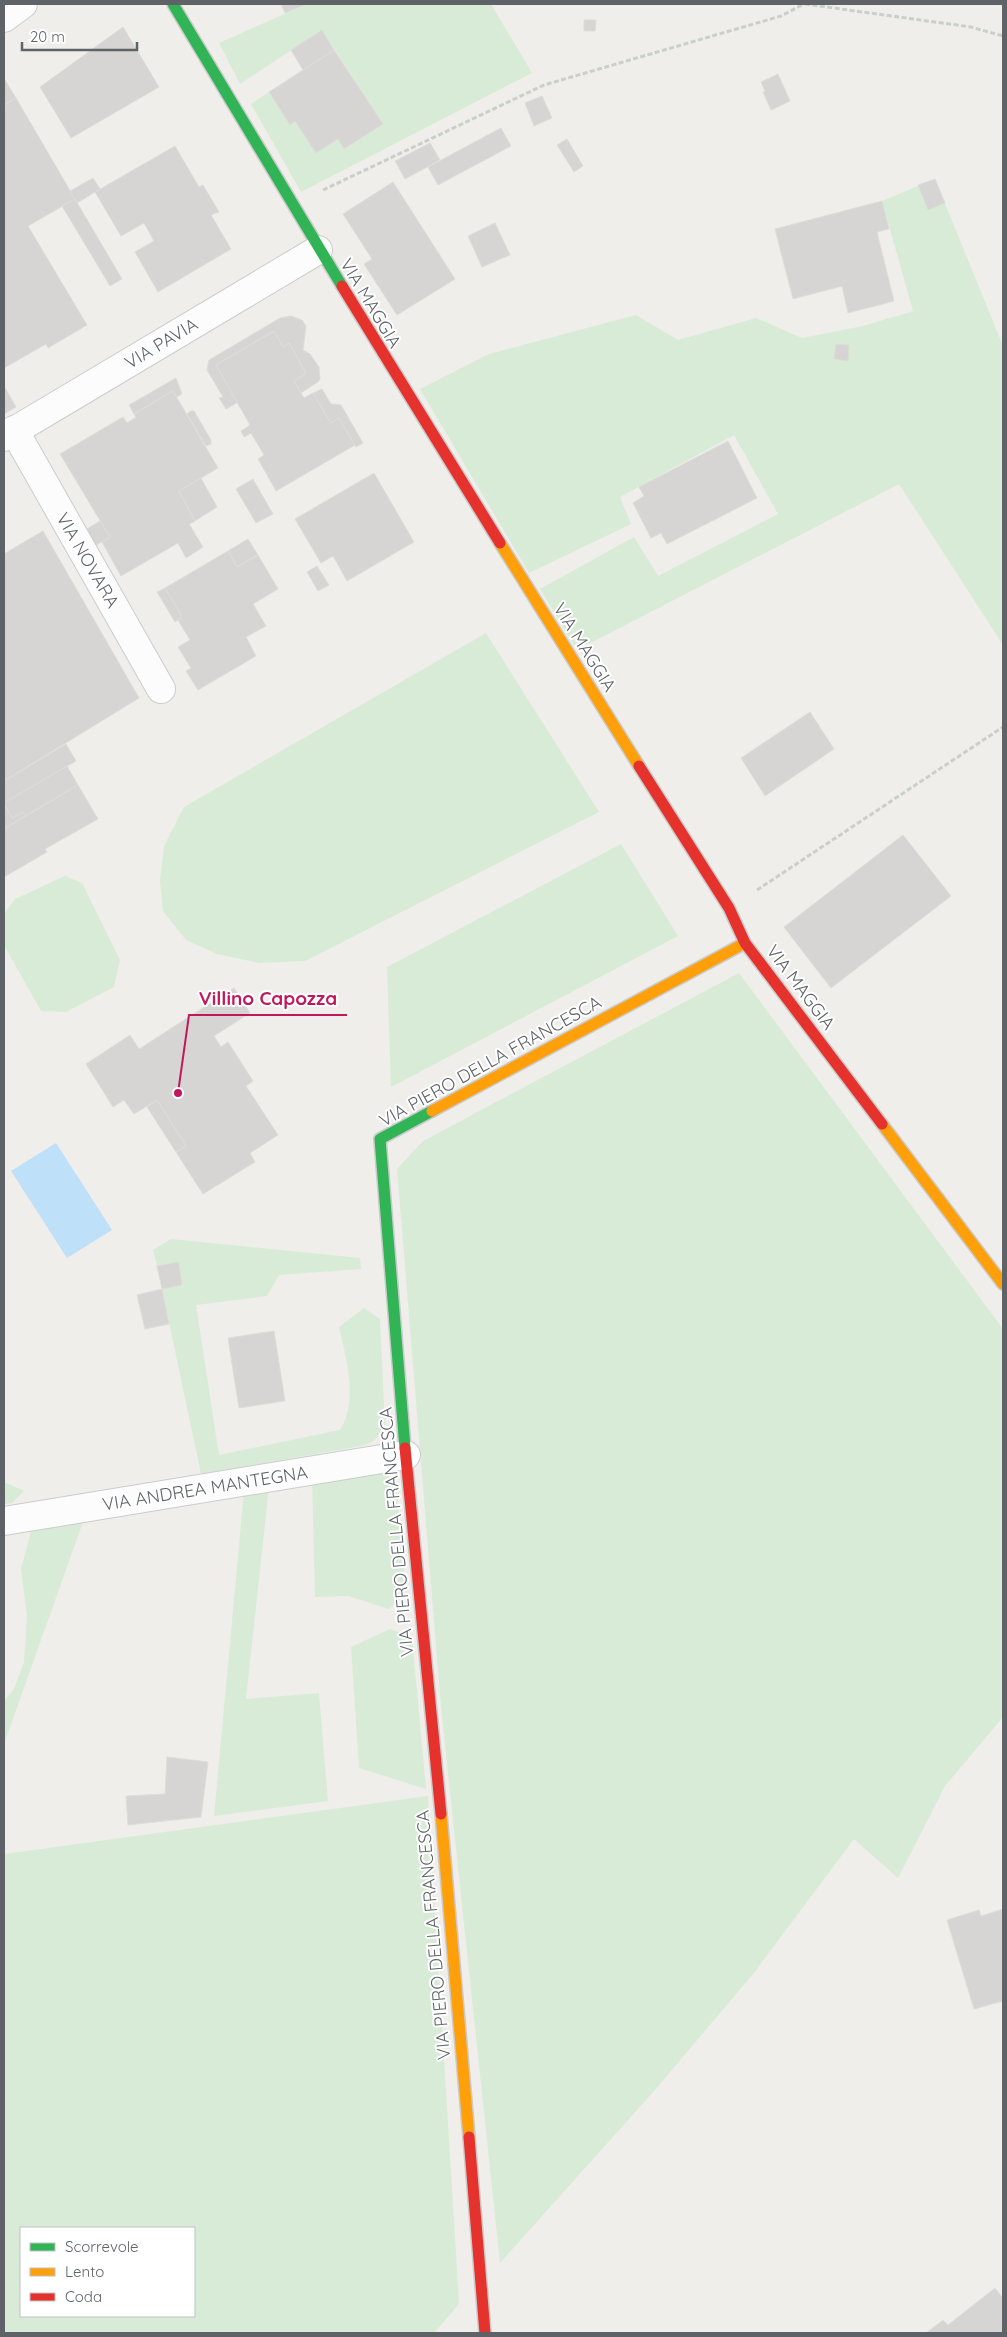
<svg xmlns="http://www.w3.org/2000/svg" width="1007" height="2337" viewBox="0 0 1007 2337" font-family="Quicksand,sans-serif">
  <rect width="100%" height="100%" fill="#efeeea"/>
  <g fill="#d8ebd6" fill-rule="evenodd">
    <polygon points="307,4 491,4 532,73 301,192 251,104 269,92 290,124 295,121 316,153 338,139 345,149 383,124 322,30 240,84 219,43"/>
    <polygon points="935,179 1003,346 1003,645 899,484 577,650 540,589 634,537 658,576 778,514 734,435 620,497 631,524 529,573 420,389 489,354 636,315 678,340 756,318 802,338 863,326 913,311 882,201"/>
    <polygon points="486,633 599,812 305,961 259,963 217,954 186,940 163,911 160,881 164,846 184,807"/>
    <polygon points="621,844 678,936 391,1087 387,967"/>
    <polygon points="65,876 82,883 120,960 114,987 66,1012 41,1011 4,945 4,914 15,899"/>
    <polygon points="739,973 1003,1329 1003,1717 945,1786 898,1878 854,1839 753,1974 654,2091 500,2263 441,1707 397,1169 423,1141"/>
    <path d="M171,1239L360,1258L361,1269L279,1275L267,1296L196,1305L219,1455L340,1430C359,1399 346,1360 339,1327L364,1308L380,1319L385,1424C379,1436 375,1443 361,1446L201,1474L162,1289L182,1284L179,1262L157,1266L153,1250Z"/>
    <polygon points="382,1470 396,1483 406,1593 389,1609 348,1596 315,1597 312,1479"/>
    <polygon points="4,1482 24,1491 12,1503 4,1504"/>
    <polygon points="269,1487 246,1699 319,1693 328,1801 214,1816 244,1491"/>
    <polygon points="84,1519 4,1744 4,1701 14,1689 24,1662 27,1617 21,1569 32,1528"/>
    <polygon points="390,1629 412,1637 426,1789 359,1768 351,1647"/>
    <path d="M428,1796L459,2304L434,2333H4V1854ZM21,2228H194V2316H21Z"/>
  </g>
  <polygon fill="#bfe0f9" points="56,1143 112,1230 67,1258 11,1171"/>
  <g fill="#d6d5d3" stroke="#deddd9">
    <polygon points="281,4 307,4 285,13"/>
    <polygon points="584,20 596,20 595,31 584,31"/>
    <polygon points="123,27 159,87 71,138 40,87"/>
    <polygon points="322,30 334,50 303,70 291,50"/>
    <polygon points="334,50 383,124 344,149 338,139 316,153 295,121 290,125 269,92"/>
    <polygon points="778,74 790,101 771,110 763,92 765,91 761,82"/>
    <polygon points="5,80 16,98 4,105 4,82"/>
    <polygon points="542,96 552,118 534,126 525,103"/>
    <polygon points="16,98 75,199 28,226 87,325 48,348 46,344 4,368 4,105"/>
    <polygon points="501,128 511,146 438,185 428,167"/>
    <polygon points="567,139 583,166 574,172 557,145"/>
    <polygon points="430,143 440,160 405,179 395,161"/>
    <polygon points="175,146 199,187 203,185 219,212 211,215 231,249 158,292 135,252 154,241 144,223 121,236 95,192"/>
    <polygon points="93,178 100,189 77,203 70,191"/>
    <polygon points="935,179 945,203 928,210 918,185"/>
    <polygon points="393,182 455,279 397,315 364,264 372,259 343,214"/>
    <polygon points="75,199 122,279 110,286 62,206"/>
    <polygon points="882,201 889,229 877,232 894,301 848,313 842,286 793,299 775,229"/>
    <polygon points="495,223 510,255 482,267 468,236"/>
    <polygon points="291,316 302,320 306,326 303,350 310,354 319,367 320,379 318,382 301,393 294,381 306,373 289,343 283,347 274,331 216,365 238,402 226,409 219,398 223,397 207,370 209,360 280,318"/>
    <polygon points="274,331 283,347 289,343 306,373 294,381 304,398 313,393 331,423 339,418 355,445 276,491 258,459 264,455 251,433 244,437 241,431 250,425 216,365"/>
    <polygon points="836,344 849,345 848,361 834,359"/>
    <polygon points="176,378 182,394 177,397 173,391 134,414 129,405"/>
    <polygon points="4,386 16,407 4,414"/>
    <polygon points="322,389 331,404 341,405 363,443 356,447 339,418 331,423 313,393"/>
    <polygon points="173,391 218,468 179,491 195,521 189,524 203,547 186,558 178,543 121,576 102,542 110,537 60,454 123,417 127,423 136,417 134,414"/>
    <polygon points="191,411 194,411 211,440 211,444 206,446 187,414"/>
    <polygon points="728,441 757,498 667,544 661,533 651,538 633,503 644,496 639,487"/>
    <polygon points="374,473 414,542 347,581 333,556 321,563 295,519"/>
    <polygon points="201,478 217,507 195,521 179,491"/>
    <polygon points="253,479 273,514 256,523 236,489"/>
    <polygon points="100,521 110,537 91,548 82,532"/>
    <polygon points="43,531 139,698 4,781 4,554"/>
    <polygon points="248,539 258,555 237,567 228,551"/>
    <polygon points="228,551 237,567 258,555 278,589 253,604 266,626 246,637 256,656 198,690 186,671 191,668 178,647 190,640 178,620 182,617 165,588"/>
    <polygon points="317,566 329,585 318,591 307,572"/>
    <polygon points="165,588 182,617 175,622 157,592"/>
    <polygon points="810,712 834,749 765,796 741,758"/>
    <polygon points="66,744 76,761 4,803 4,781"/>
    <polygon points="67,766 78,785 25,816 23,812 12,818 4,803"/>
    <polygon points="78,785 98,819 45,849 47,852 4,877 4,829"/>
    <polygon points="4,804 12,818 23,812 25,816 4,829"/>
    <polygon points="903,835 951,896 831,988 784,927"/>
    <polygon points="234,988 250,1013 214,1036 221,1047 228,1042 253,1081 246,1086 278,1135 250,1153 255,1162 203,1194 176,1152 186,1146 157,1100 134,1114 124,1100 113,1107 86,1064 130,1035 139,1049"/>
    <polygon points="157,1100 186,1146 176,1152 147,1107"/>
    <polygon points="179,1262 182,1285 162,1289 157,1266"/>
    <polygon points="162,1289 169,1324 145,1329 137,1295"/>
    <polygon points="274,1331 285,1401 239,1408 228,1338"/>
    <polygon points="167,1757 208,1762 201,1817 128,1825 126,1796 165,1794"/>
    <polygon points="1003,1909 1003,2001 974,2009 947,1920 979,1910 981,1916"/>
    <polygon points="995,2288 1003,2298 1003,2333 926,2333 943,2320 948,2325"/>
  </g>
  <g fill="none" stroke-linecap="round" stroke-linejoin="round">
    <g stroke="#cbcccc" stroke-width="30">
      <g id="street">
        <polyline points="4,18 23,4"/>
        <polyline points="14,430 161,689"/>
        <polyline points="4,437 318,250"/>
        <polyline points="4,1521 406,1455"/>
      </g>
    </g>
    <g stroke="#cacacb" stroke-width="14">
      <g id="fast">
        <polyline points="173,4 342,286"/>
        <polyline points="405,1448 380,1139 432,1111"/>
      </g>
    </g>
    <g stroke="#cacacb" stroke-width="14">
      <g id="slow">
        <polyline points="500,543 639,766"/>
        <polyline points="432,1111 745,943"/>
        <polyline points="882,1124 1003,1284"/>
        <polyline points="441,1814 469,2137"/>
      </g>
    </g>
    <g stroke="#cacacb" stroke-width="14">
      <g id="jam">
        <polyline points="342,286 500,543"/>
        <polyline points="639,766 729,908 745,943 882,1124"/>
        <polyline points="405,1448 441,1814"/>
        <polyline points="469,2137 485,2333"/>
      </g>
    </g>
    <g stroke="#cacfcc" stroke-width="3" stroke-dasharray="5 2.5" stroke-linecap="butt">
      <polyline points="805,4 971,27 1003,36"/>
      <polyline points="323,190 544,85 781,16 804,4"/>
      <polyline points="757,890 1003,727"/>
    </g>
    <use href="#street" stroke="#fdfcfc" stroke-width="28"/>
    <use href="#fast" stroke="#30b455" stroke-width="11"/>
    <use href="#slow" stroke="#ff9f0a" stroke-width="11"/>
    <use href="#jam" stroke="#e5322d" stroke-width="11"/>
  </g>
  <g text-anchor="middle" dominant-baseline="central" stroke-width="4" stroke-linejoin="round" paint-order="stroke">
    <g font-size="18" fill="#5f6368" stroke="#fff">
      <text transform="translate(371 303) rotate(59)">VIA MAGGIA</text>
      <text transform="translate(161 343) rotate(-31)">VIA PAVIA</text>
      <text transform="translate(88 560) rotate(60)">VIA NOVARA</text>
      <text transform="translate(585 647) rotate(58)">VIA MAGGIA</text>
      <text transform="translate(801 987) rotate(53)">VIA MAGGIA</text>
      <text transform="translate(490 1061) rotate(-29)">VIA PIERO DELLA FRANCESCA</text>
      <text transform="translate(205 1488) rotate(-9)">VIA ANDREA MANTEGNA</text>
      <text transform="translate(396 1532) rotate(-95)">VIA PIERO DELLA FRANCESCA</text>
      <text transform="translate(433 1935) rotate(-95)">VIA PIERO DELLA FRANCESCA</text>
    </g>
  </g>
  <path fill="none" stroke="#c2185b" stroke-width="2" d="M178 1093L189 1015H347"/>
  <circle fill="#c2185b" stroke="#fff" stroke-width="2" cx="178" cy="1093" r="5"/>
  <g font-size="19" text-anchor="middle" font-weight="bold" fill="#c2185b" stroke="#fff" stroke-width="4" stroke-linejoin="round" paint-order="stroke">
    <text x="268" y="1005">Villino Capozza</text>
  </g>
  <rect width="1007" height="2337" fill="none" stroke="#5f6368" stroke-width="10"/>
  <rect x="20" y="2227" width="175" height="90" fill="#ffffff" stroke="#bfc1c3"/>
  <rect x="30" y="2243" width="25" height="8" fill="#30b455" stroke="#bfc1c3"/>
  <text x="65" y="2252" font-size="15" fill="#5f6368">Scorrevole</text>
  <rect x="30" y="2268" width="25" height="8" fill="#ff9f0a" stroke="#bfc1c3"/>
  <text x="65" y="2277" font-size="15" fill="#5f6368">Lento</text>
  <rect x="30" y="2293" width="25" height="8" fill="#e5322d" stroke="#bfc1c3"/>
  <text x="65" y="2302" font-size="15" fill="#5f6368">Coda</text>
  <path d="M22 42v8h115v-8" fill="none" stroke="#5f6368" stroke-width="2.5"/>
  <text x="30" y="42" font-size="15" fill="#5f6368" stroke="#ffffff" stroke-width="4" paint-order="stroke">20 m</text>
</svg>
